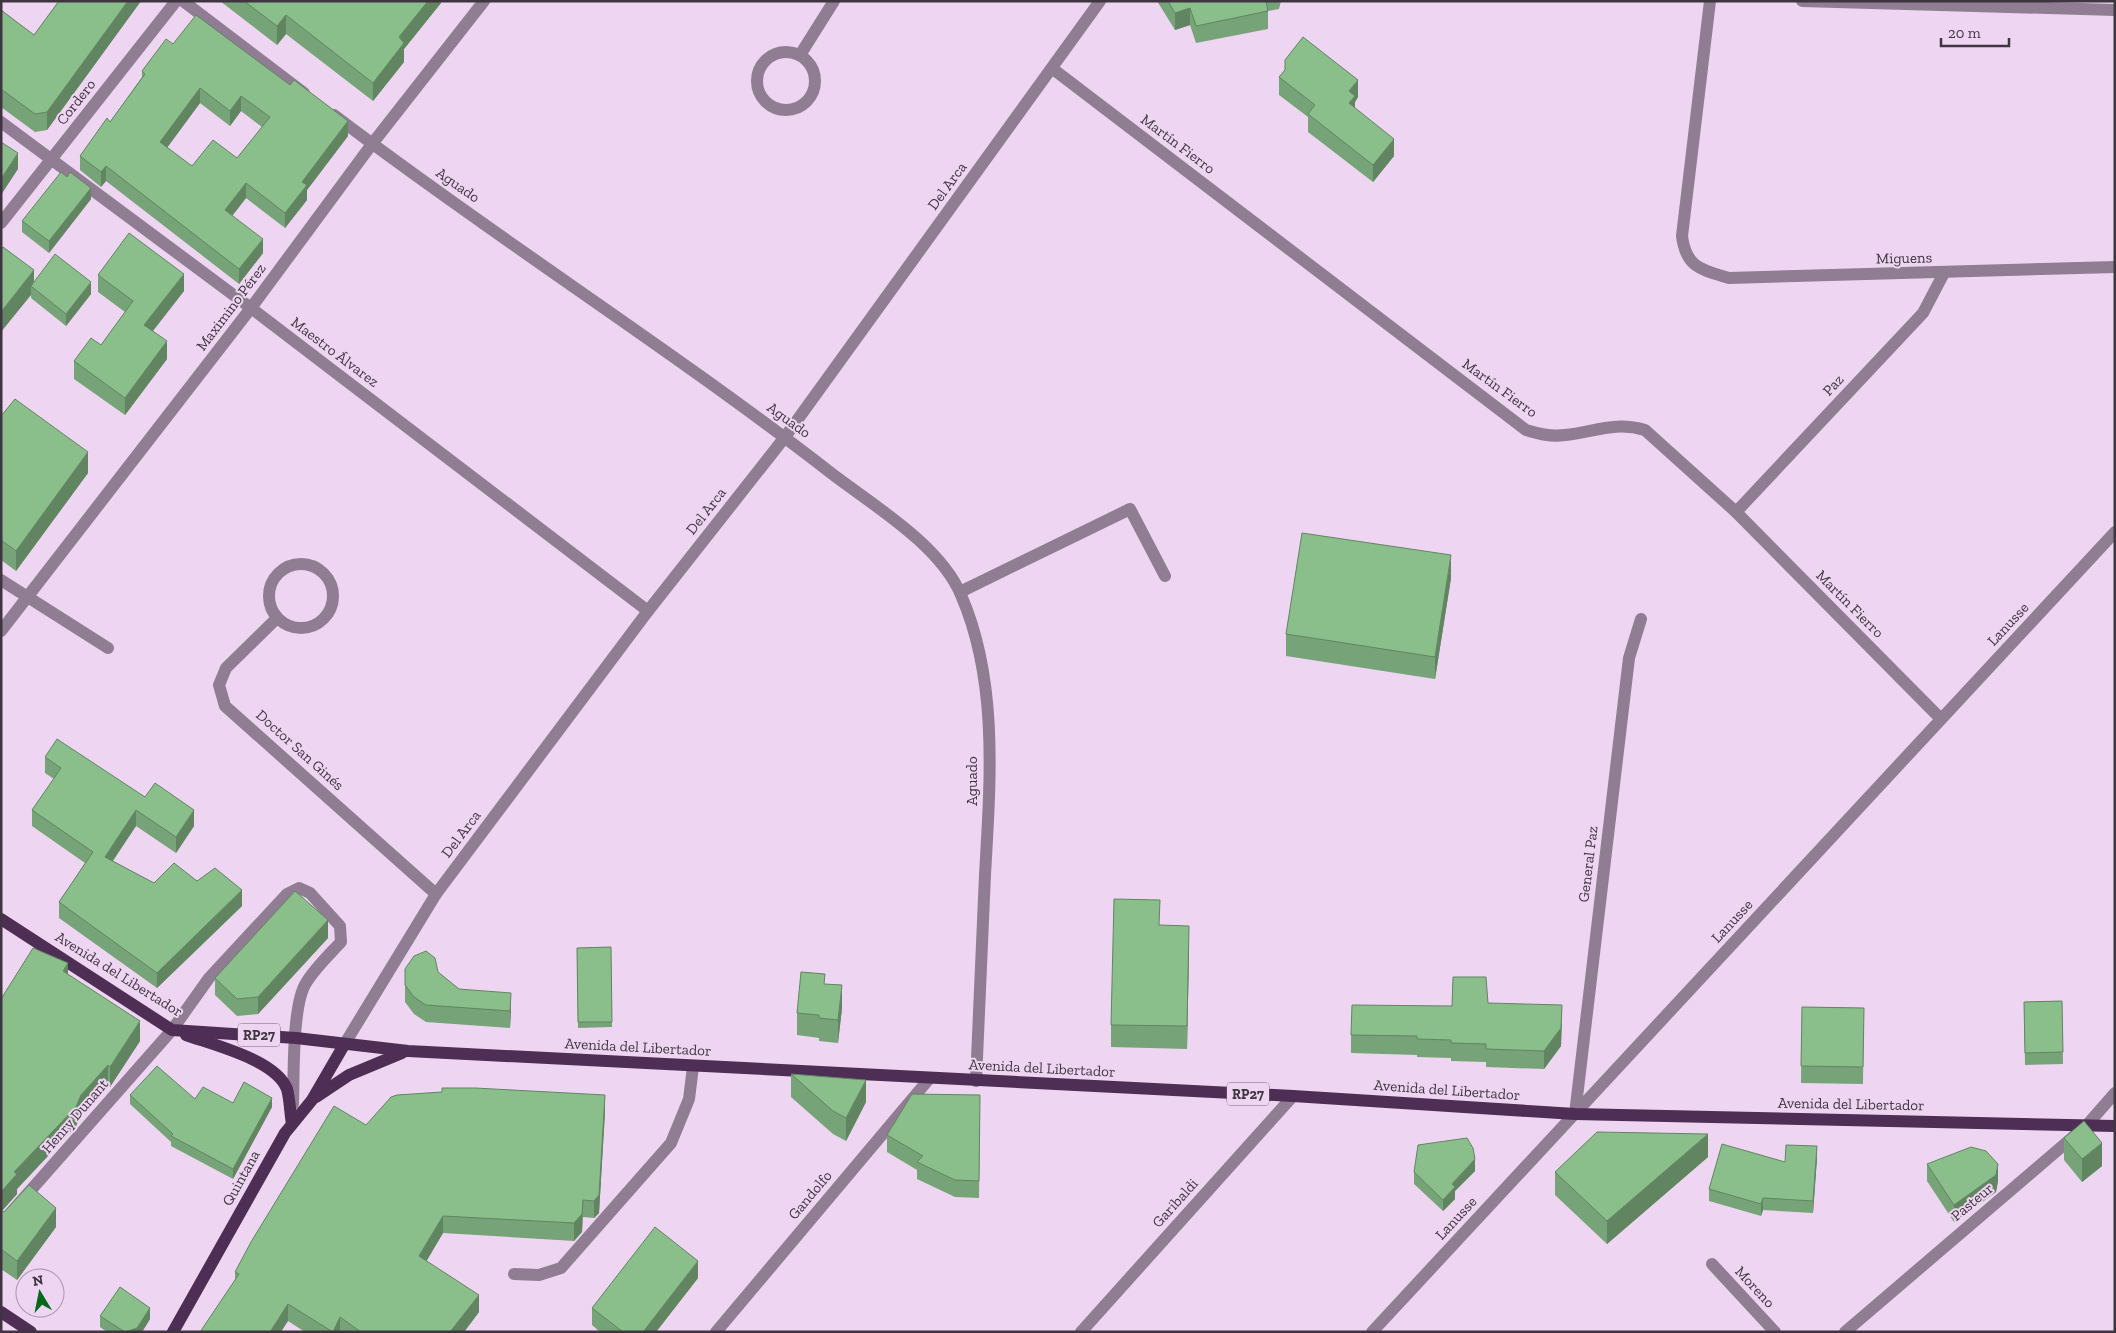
<svg xmlns="http://www.w3.org/2000/svg" width="2116" height="1333" viewBox="0 0 2116 1333" font-family="'Zilla Slab',serif">
  <rect width="100%" height="100%" fill="#eed6f2"/>
  <g fill="none" stroke-linecap="round" stroke-linejoin="round">
    <g stroke="#907d93" stroke-width="12">
      <polyline points="183,1 304,93"/>
      <path d="M1710,1L1682,236C1686,268 1702,270 1729,278L2115,267"/>
      <polyline points="1802,1 2115,10"/>
      <circle cx="786" cy="81" r="29"/>
      <polyline points="800,55 834,1"/>
      <path d="M1053,69L1526,430C1539,434 1551,437 1565,435C1594,432 1615,421 1645,430L1736,512L1941,719"/>
      <path d="M334,115C497,239 670,348 831,473C874,506 940,545 961,595C999,682 990,784 985,875C982,944 979,1013 976,1081"/>
      <polyline points="1,122 251,308 648,611"/>
      <polyline points="1,223 176,1"/>
      <polyline points="1736,512 1923,313 1944,273"/>
      <circle cx="301" cy="596" r="32"/>
      <polyline points="1,580 108,648"/>
      <polyline points="960,592 1130,509 1165,576"/>
      <polyline points="277,618 226,668 219,685 225,706 436,894"/>
      <polyline points="1,631 251,308 372,144 484,1"/>
      <polyline points="344,1045 436,894 648,611 785,437 1100,1"/>
      <polyline points="1575,1114 1629,658 1641,619"/>
      <path d="M1,1224L172,1030L209,978L287,894L299,888L310,893L340,926L341,942C329,955 315,968 306,983C292,1005 294,1076 293,1104"/>
      <polyline points="1712,1264 1775,1332"/>
      <polyline points="514,1274 539,1275 561,1268 671,1143 689,1099 693,1067"/>
      <polyline points="716,1332 929,1079"/>
      <polyline points="1081,1332 1293,1096"/>
      <polyline points="1372,1332 2115,532"/>
      <polyline points="1845,1332 2087,1125 2115,1093"/>
    </g>
    <g stroke="#4e2e54" stroke-width="12">
      <polyline points="1,919 172,1030 296,1038 408,1051 1293,1096 1575,1114 2115,1126"/>
      <path d="M186,1035C214,1045 276,1060 287,1089C290,1100 290,1113 292,1124"/>
      <polyline points="316,1097 349,1075 402,1053"/>
      <polyline points="1,1312 31,1332"/>
      <polyline points="173,1332 285,1133 312,1100 344,1045"/>
    </g>
  </g>
  <g fill="#77a378" fill-rule="evenodd">
    <polygon points="58,1 141,1 47,130 35,132 1,107 1,10 34,35 58,2"/>
    <polygon points="220,1 441,1 441,3 404,49 404,62 373,101 286,34 277,45"/>
    <polygon points="1157,1 1281,1 1279,9 1268,11 1268,29 1196,43 1190,25 1175,30"/>
    <path d="M173,44L348,136L307,190V200L285,228L246,198L232,216L263,253L239,284L106,181L101,187L80,170V156L110,122L142,77V71ZM200,103L230,126L241,111L262,127L237,158L192,166L167,148Z"/>
    <polygon points="1279,77 1358,97 1355,102 1355,108 1394,156 1373,182 1308,132 1308,117 1279,95"/>
    <polygon points="91,199 49,253 22,232 22,221"/>
    <polygon points="1,250 34,282 91,294 66,326 31,298 31,295"/>
    <polygon points="98,275 184,291 153,331 167,359 125,415 74,379 74,361 101,345 125,312 98,292"/>
    <polygon points="1,416 88,473 16,571 1,560"/>
    <polygon points="1451,578 1435,679 1286,656 1286,634"/>
    <polygon points="45,757 145,797 194,826 176,853 136,826 113,861 154,883 197,881 242,906 157,988 59,918 59,902 85,863 32,826 32,810 54,779 45,773"/>
    <polygon points="328,938 258,1014 237,1016 215,995 215,978"/>
    <polygon points="611,947 612,1027 578,1028 577,948"/>
    <polygon points="1189,949 1187,1049 1111,1047 1111,1025"/>
    <polygon points="405,969 438,972 459,989 511,1010 510,1028 426,1022 414,1014 405,1002"/>
    <polygon points="68,974 140,1041 110,1087 108,1085 81,1115 76,1126 17,1189 17,1194 2,1211 56,1227 17,1280 1,1269 1,999"/>
    <polygon points="825,984 842,1008 838,1043 819,1041 819,1038 797,1035 797,1013"/>
    <polygon points="2062,1001 2063,1064 2025,1065 2024,1002"/>
    <polygon points="1488,1003 1562,1024 1561,1046 1544,1069 1486,1067 1486,1062 1451,1061 1451,1058 1417,1057 1417,1055 1351,1053 1351,1035 1452,1006"/>
    <polygon points="1802,1007 1864,1008 1863,1084 1801,1083"/>
    <polygon points="791,1074 866,1102 846,1141 833,1134 791,1097"/>
    <polygon points="130,1095 195,1099 272,1107 233,1179 171,1146 171,1142 130,1104"/>
    <polygon points="605,1112 599,1213 594,1218 583,1217 582,1232 574,1241 443,1233 426,1261 479,1312 464,1332 305,1332 288,1321 235,1280 235,1272 366,1125"/>
    <polygon points="980,1112 979,1198 955,1197 917,1179 917,1170 887,1152 887,1135"/>
    <polygon points="2064,1138 2102,1166 2082,1182 2064,1160"/>
    <polygon points="1708,1157 1607,1244 1555,1195 1555,1172"/>
    <polygon points="1817,1158 1813,1213 1763,1210 1761,1216 1709,1201 1709,1189 1785,1162"/>
    <polygon points="1927,1164 1998,1181 1996,1192 1954,1222 1927,1181"/>
    <polygon points="1475,1171 1455,1191 1455,1199 1443,1211 1414,1184 1414,1172"/>
    <polygon points="698,1278 656,1332 600,1332 592,1325 592,1308"/>
    <polygon points="100,1316 150,1319 142,1332 107,1332 100,1327"/>
  </g>
  <g fill="#618561">
    <polygon points="128,1 141,1 47,130 47,112"/>
    <polygon points="428,1 441,1 441,3 404,49 404,62 373,101 373,83 399,37"/>
    <polygon points="1190,8 1190,25 1175,30 1175,13"/>
    <polygon points="286,15 286,34 277,45 277,26"/>
    <polygon points="1358,80 1358,97 1355,102 1355,113 1349,120 1349,91"/>
    <polygon points="200,88 200,103 160,157 160,142"/>
    <polygon points="241,96 241,111 230,126 230,111"/>
    <polygon points="348,121 348,136 307,190 307,200 285,228 285,213 302,182"/>
    <polygon points="1394,139 1394,156 1373,182 1373,165"/>
    <polygon points="18,153 18,169 1,195 1,179"/>
    <polygon points="106,166 106,181 101,187 101,172"/>
    <polygon points="246,183 246,198 225,225 225,210"/>
    <polygon points="91,188 91,199 49,253 49,241"/>
    <polygon points="263,239 263,253 239,284 239,269"/>
    <polygon points="34,270 34,289 31,286 31,295 1,332 1,312"/>
    <polygon points="184,274 184,291 144,342 144,325"/>
    <polygon points="91,282 91,294 66,326 66,314"/>
    <polygon points="167,341 167,359 125,415 125,398"/>
    <polygon points="88,452 88,473 16,571 16,551"/>
    <polygon points="1451,555 1451,578 1435,679 1435,657"/>
    <polygon points="136,810 136,826 105,872 105,857"/>
    <polygon points="194,810 194,826 176,853 176,837"/>
    <polygon points="242,890 242,906 157,988 157,973"/>
    <polygon points="328,920 328,938 258,1014 258,997"/>
    <polygon points="1189,926 1189,949 1187,1049 1187,1026"/>
    <polygon points="68,963 68,982 63,971"/>
    <polygon points="842,985 842,1008 838,1043 838,1020"/>
    <polygon points="511,993 511,1010 510,1028 510,1011"/>
    <polygon points="1562,1005 1561,1046 1544,1069 1544,1051"/>
    <polygon points="140,1021 140,1041 110,1087 110,1067"/>
    <polygon points="108,1065 108,1085 81,1115 76,1126 17,1189 17,1194 1,1212 1,1192 14,1172"/>
    <polygon points="866,1080 866,1102 846,1141 846,1118"/>
    <polygon points="605,1095 605,1112 599,1213 594,1218 594,1201"/>
    <polygon points="272,1098 272,1107 233,1179 233,1169"/>
    <polygon points="1708,1134 1708,1157 1607,1244 1607,1221"/>
    <polygon points="2102,1143 2102,1166 2082,1182 2082,1159"/>
    <polygon points="1817,1146 1817,1158 1813,1213 1813,1201"/>
    <polygon points="1475,1159 1475,1171 1455,1191 1455,1199 1443,1211 1443,1200 1452,1184"/>
    <polygon points="1998,1164 1998,1181 1996,1192 1954,1222 1954,1205"/>
    <polygon points="1763,1198 1763,1210 1761,1216 1761,1204"/>
    <polygon points="583,1200 582,1232 574,1241 574,1223"/>
    <polygon points="56,1208 56,1227 17,1280 17,1261"/>
    <polygon points="443,1216 443,1233 419,1274 419,1256"/>
    <polygon points="698,1261 698,1278 656,1332 643,1332"/>
    <polygon points="479,1295 479,1312 464,1332 450,1332"/>
    <polygon points="288,1304 288,1321 281,1332 270,1332"/>
    <polygon points="150,1308 150,1319 142,1332 125,1332"/>
    <polygon points="340,1317 340,1332 333,1332"/>
  </g>
  <g fill="#8abe8b" stroke="#618561" fill-rule="evenodd">
    <polygon points="59,1 128,1 47,112 35,114 1,89 1,10 34,35"/>
    <polygon points="244,1 428,1 399,37 404,43 373,83 286,15 277,26"/>
    <polygon points="1168,1 1266,1 1268,11 1196,26 1190,8 1175,13"/>
    <path d="M196,15L290,85L294,80L348,121L302,182L307,185L285,213L246,183L225,210L263,239L239,269L106,166L101,172L80,156L107,118L110,122L145,74L142,71L166,39L173,44ZM200,88L230,111L241,96L270,117L237,158L213,140L192,166L160,142Z"/>
    <polygon points="1303,37 1358,80 1349,91 1355,96 1349,103 1394,139 1373,165 1308,114 1315,105 1279,77 1285,70 1285,60"/>
    <polygon points="1,142 18,153 1,179"/>
    <polygon points="61,172 67,177 70,172 91,188 49,241 22,221"/>
    <polygon points="129,233 184,274 144,325 167,341 125,398 74,361 91,338 101,345 133,301 98,275"/>
    <polygon points="3,247 34,270 1,312 1,250"/>
    <polygon points="55,254 91,282 66,314 31,286"/>
    <polygon points="15,399 88,452 16,551 1,540 1,416"/>
    <polygon points="1302,533 1451,555 1435,657 1286,634"/>
    <polygon points="57,739 145,797 155,783 194,810 176,837 136,810 105,857 154,883 174,863 197,881 215,868 242,890 157,973 59,902 93,852 32,810 61,768 45,757"/>
    <polygon points="295,891 328,920 258,997 237,999 215,978"/>
    <polygon points="1114,899 1160,900 1159,925 1189,926 1187,1026 1111,1025"/>
    <polygon points="611,947 612,1022 578,1022 577,948"/>
    <polygon points="33,948 68,963 63,971 140,1021 110,1067 108,1065 81,1095 76,1107 14,1172 17,1174 1,1192 1,999"/>
    <polygon points="426,951 435,958 438,972 459,989 511,993 510,1011 426,1005 414,997 405,985 405,969 414,956"/>
    <polygon points="801,972 825,974 824,984 842,985 838,1020 819,1018 819,1015 797,1013"/>
    <polygon points="1453,977 1486,977 1488,1003 1562,1005 1561,1028 1544,1051 1486,1049 1486,1044 1451,1043 1451,1040 1417,1039 1417,1036 1351,1035 1352,1005 1452,1006"/>
    <polygon points="2062,1001 2063,1052 2025,1053 2024,1002"/>
    <polygon points="1802,1007 1864,1008 1863,1067 1801,1066"/>
    <polygon points="157,1066 195,1099 203,1087 233,1103 244,1082 272,1098 233,1169 171,1136 173,1134 130,1095"/>
    <polygon points="791,1074 866,1080 846,1118 833,1111"/>
    <polygon points="442,1088 475,1088 605,1095 599,1195 594,1201 583,1200 582,1214 574,1223 443,1216 419,1256 479,1295 450,1332 361,1332 340,1317 333,1332 288,1304 270,1332 200,1332 239,1274 235,1272 251,1242 334,1106 366,1125 391,1097 397,1095 442,1092"/>
    <polygon points="912,1094 980,1095 979,1181 955,1180 917,1162 923,1156 887,1135"/>
    <polygon points="2084,1121 2102,1143 2082,1159 2064,1138"/>
    <polygon points="1597,1132 1708,1134 1607,1221 1555,1172"/>
    <polygon points="1467,1138 1473,1148 1475,1159 1452,1184 1455,1187 1443,1200 1414,1172 1418,1145"/>
    <polygon points="1722,1144 1785,1162 1786,1145 1817,1146 1813,1201 1763,1198 1761,1204 1709,1189"/>
    <polygon points="1971,1147 1986,1151 1998,1164 1996,1175 1954,1205 1927,1164"/>
    <polygon points="29,1185 56,1208 17,1261 1,1249 1,1211 4,1212"/>
    <polygon points="655,1227 698,1261 643,1332 623,1332 592,1308"/>
    <polygon points="120,1287 150,1308 137,1328 125,1332 100,1316"/>
  </g>
  <g text-anchor="middle" dominant-baseline="central" stroke-width="4" stroke-linejoin="round" paint-order="stroke">
    <g fill="#eed6f2" stroke="#746575" stroke-width="1">
      <rect x="238" y="1023.5" width="42" height="23" rx="4"/>
      <rect x="1227" y="1082.5" width="42" height="23" rx="4"/>
    </g>
    <g font-size="14" font-weight="bold" fill="#3f3540">
      <text x="259" y="1035">RP27</text>
      <text x="1248" y="1094">RP27</text>
    </g>
    <g font-size="15" fill="#3f3540" stroke="#eed6f2">
      <text transform="translate(76 102) rotate(-52)">Cordero</text>
      <text transform="translate(1178 144) rotate(37)">Martín Fierro</text>
      <text transform="translate(458 185) rotate(35)">Aguado</text>
      <text transform="translate(947 186) rotate(-54)">Del Arca</text>
      <text transform="translate(1904 258) rotate(-1)">Miguens</text>
      <text transform="translate(231 307) rotate(-53)">Maximino Pérez</text>
      <text transform="translate(335 352) rotate(37)">Maestro Álvarez</text>
      <text transform="translate(1833 385) rotate(-47)">Paz</text>
      <text transform="translate(1500 388) rotate(36)">Martín Fierro</text>
      <text transform="translate(789 420) rotate(36)">Aguado</text>
      <text transform="translate(706 511) rotate(-52)">Del Arca</text>
      <text transform="translate(1850 604) rotate(45)">Martín Fierro</text>
      <text transform="translate(2008 624) rotate(-47)">Lanusse</text>
      <text transform="translate(300 750) rotate(42)">Doctor San Ginés</text>
      <text transform="translate(972 781) rotate(-90)">Aguado</text>
      <text transform="translate(461 834) rotate(-53)">Del Arca</text>
      <text transform="translate(1588 864) rotate(-83)">General Paz</text>
      <text transform="translate(1732 921) rotate(-47)">Lanusse</text>
      <text transform="translate(119 974) rotate(32)">Avenida del Libertador</text>
      <text transform="translate(638 1047) rotate(3)">Avenida del Libertador</text>
      <text transform="translate(1042 1068) rotate(3)">Avenida del Libertador</text>
      <text transform="translate(1447 1090) rotate(4)">Avenida del Libertador</text>
      <text transform="translate(1851 1104) rotate(1)">Avenida del Libertador</text>
      <text transform="translate(75 1116) rotate(-49)">Henry Dunant</text>
      <text transform="translate(241 1178) rotate(-61)">Quintana</text>
      <text transform="translate(810 1195) rotate(-50)">Gandolfo</text>
      <text transform="translate(1972 1202) rotate(-40)">Pasteur</text>
      <text transform="translate(1175 1203) rotate(-48)">Garibaldi</text>
      <text transform="translate(1456 1218) rotate(-47)">Lanusse</text>
      <text transform="translate(1755 1287) rotate(47)">Moreno</text>
    </g>
  </g>
  <rect width="2116" height="1333" fill="none" stroke="#3f3540" stroke-width="5"/>
  <g transform="translate(40 1293) rotate(350)"><circle r="24" fill="#eed6f2" stroke="#a896ab"/>
  <path d="M0-4L9 19L0 12L-9 19Z" fill="#006a18"/>
  <text y="-8" font-size="14" font-weight="bold" text-anchor="middle" fill="#3f3540">N</text>
  </g>
  <path d="M1941 38v8h68v-8" fill="none" stroke="#3f3540" stroke-width="2.5"/>
  <text x="1948" y="38" font-size="15" fill="#3f3540" stroke="#eed6f2" stroke-width="4" paint-order="stroke">20 m</text>
</svg>
